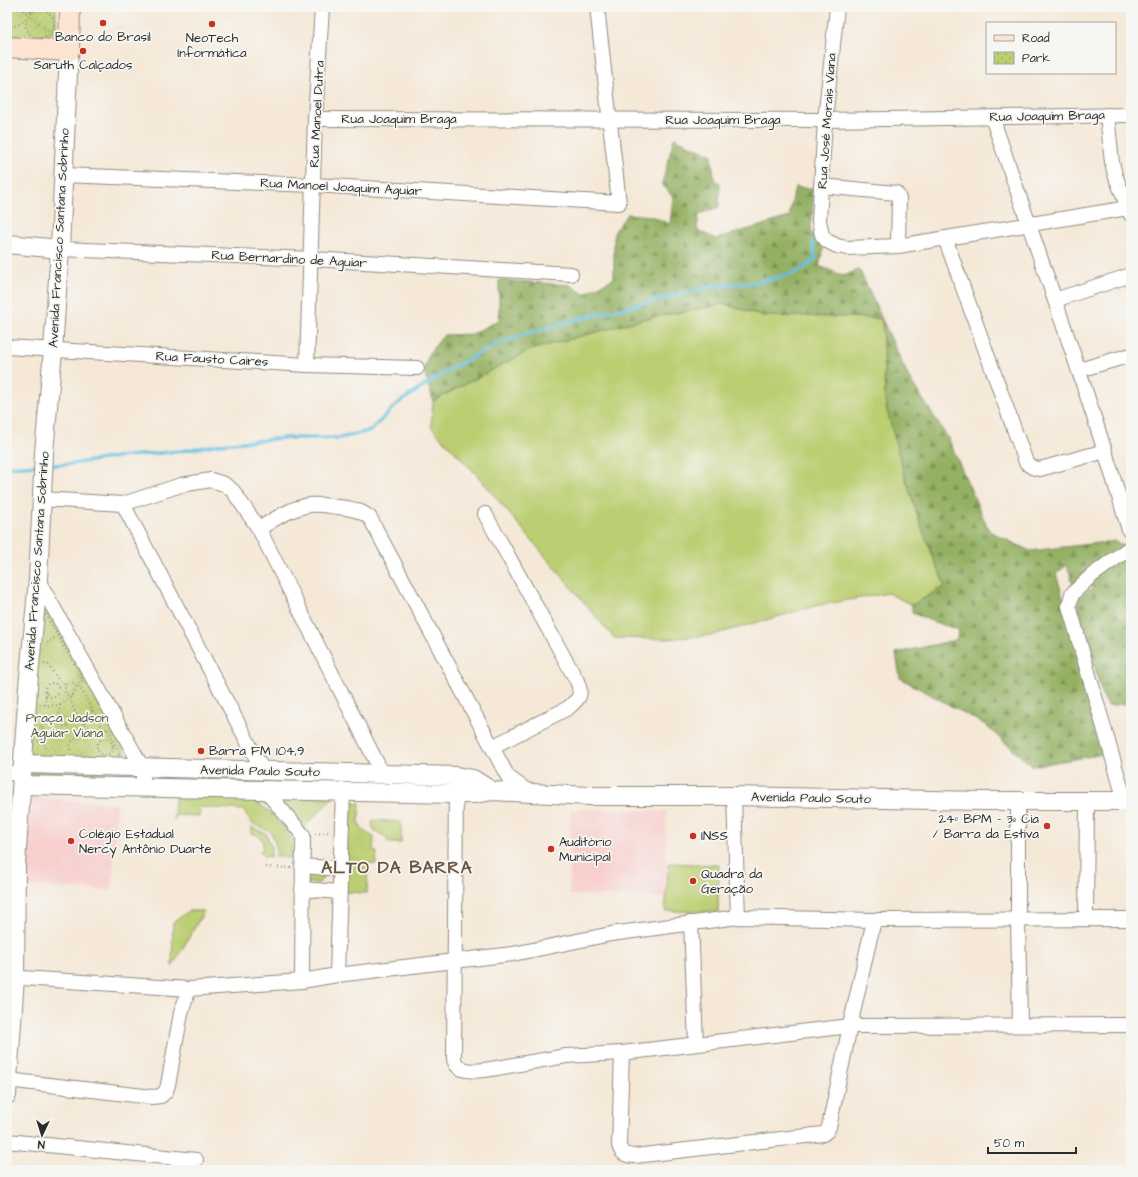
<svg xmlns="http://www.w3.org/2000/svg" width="1138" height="1177" viewBox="0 0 1138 1177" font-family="'Architects Daughter',sans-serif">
  <defs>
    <pattern id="forest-firs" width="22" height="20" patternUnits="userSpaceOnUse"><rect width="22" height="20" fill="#94b163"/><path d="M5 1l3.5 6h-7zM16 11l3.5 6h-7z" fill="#799052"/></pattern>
    <pattern id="park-dots" width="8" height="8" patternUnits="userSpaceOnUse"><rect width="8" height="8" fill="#bbce71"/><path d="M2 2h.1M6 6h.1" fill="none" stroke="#a1b162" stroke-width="1.8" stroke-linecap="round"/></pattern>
  </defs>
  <rect width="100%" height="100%" fill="#f6f6f2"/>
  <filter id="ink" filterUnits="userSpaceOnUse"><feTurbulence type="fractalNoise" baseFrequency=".025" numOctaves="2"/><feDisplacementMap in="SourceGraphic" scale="8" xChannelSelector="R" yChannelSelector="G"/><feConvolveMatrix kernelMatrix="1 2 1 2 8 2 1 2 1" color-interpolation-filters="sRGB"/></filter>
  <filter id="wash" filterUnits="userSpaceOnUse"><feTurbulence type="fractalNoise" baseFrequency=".012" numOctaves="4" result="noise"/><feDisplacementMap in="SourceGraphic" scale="16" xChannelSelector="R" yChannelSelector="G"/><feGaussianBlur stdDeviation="0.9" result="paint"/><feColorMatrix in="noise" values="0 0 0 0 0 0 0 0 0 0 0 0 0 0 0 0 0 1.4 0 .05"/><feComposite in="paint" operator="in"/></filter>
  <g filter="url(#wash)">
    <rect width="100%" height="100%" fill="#f5e8d7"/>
    <g fill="#f7d0ce">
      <polygon points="30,798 117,804 112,891 25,886"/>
      <polygon points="570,809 666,811 666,863 719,865 718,912 665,911 665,897 569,895"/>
    </g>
    <g fill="#bbce71" stroke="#737c4e">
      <polygon points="724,304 764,316 850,317 882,319 885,402 902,467 922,529 945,586 912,605 888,593 815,606 713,635 669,639 614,638 476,474 431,427 433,401 530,350 640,320"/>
      <polygon points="30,771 132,775 132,781 30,781"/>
      <polygon points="175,796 249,798 262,806 275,817 292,839 291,858 276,857 276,846 271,832 251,823 244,810 200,807 199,816 175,815 174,820"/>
      <path d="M347,801L360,803C359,822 355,828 374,837L373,851L377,852L376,864H368L367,893L345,892Z"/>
      <polygon points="373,820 401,822 401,843 388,843 387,838 383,835 375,832 372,826"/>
      <polygon points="251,827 266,834 271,846 271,857 263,856 263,855 260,852 263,848 263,841 258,835 251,834"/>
      <polygon points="669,863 719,865 718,912 665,911"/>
      <polygon points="188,911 204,911 172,967 173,923"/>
    </g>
    <polygon fill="url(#forest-firs)" stroke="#606e47" points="674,138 712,155 714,180 720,183 719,207 699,214 697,230 716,239 789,217 795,187 814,189 811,231 824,246 819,266 844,276 859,269 909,378 948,438 989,531 1030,551 1115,541 1131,550 1131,703 1108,706 1102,694 1077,601 1081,595 1095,586 1074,587 1067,565 1056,574 1110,753 1032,766 984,724 900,678 896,653 956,640 959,630 934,622 912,613 912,605 945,586 922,529 902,467 885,402 882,319 850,317 764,316 724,304 644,319 530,350 433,401 424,370 429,353 444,335 472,334 499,320 499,280 570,285 584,294 614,278 614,233 627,214 651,216 670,224 673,197 662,184"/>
    <g fill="url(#park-dots)" stroke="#737c4e">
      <polygon points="7,7 56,7 56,28 49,38 44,41 7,40"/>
      <polygon points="42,600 127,755 124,761 26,761"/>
      <polygon points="274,796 333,797 303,829"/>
      <polygon points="305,873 320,873 323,878 319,883 307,883"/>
    </g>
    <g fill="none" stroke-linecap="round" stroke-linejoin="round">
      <g stroke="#62c0e0" stroke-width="3.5">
        <polyline points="49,465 71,464 117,457 181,451 221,444 285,438 339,438 370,431 397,404 445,372 500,342 575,320 713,286 755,283 794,273 804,268 815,260 813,241"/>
        <polyline points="7,467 38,465"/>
      </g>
    </g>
  </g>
  <g filter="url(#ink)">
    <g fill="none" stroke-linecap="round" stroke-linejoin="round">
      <g stroke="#908a81" stroke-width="16">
        <g id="minor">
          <polyline points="837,7 825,120 819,221 822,235 827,241 837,246 847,248 898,246 1128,208"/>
          <polyline points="1107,115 1112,162 1115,175 1131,215"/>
          <path d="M992,117C1039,255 1088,391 1129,530L1131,533"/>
          <polyline points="315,119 825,120 1131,115"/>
          <polyline points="63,175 313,185 619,203 597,7"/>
          <polyline points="822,186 896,193 898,196 899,199 898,246"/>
          <path d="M945,238L1026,462C1030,467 1033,468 1040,469L1105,451"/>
          <polyline points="60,249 312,259 571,274"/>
          <polyline points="1055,300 1131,275"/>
          <polyline points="7,347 307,365 417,368"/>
          <polyline points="307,365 315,119 322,7"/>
          <polyline points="1079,370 1131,355"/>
          <polyline points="42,499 123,504 181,485 211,480 224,484 233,491 259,529 382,773"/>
          <polyline points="123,504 263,771"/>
          <path d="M485,514L577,681C583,695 579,699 568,708L492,747"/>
          <path d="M259,529C274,519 291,508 310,505C319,504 329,506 338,507C350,508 361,510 370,518L508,777L529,792"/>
          <polyline points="38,580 142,767 144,788"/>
          <polyline points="7,773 23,774"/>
          <path d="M456,784L454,1059C457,1073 474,1071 485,1070L566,1056L622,1053L850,1026L1131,1025"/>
          <polyline points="265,790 303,835 302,981"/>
          <polyline points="734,796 738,917"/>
          <polyline points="1018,801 1018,919 1020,1025"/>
          <polyline points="1125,801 1069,606 1072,594 1091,576 1131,547"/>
          <polyline points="302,866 340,869"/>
          <polyline points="302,889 339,892"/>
          <polyline points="1086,919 1087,801"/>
          <polyline points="691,923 696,1043"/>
          <polyline points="337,975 343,792"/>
          <polyline points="7,977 189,989 302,981 337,975 513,954 611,934 738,917 874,920 1131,919"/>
          <path d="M622,1053L619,1145C621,1154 627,1156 635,1156L823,1134L827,1131L829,1127L850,1026L874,920"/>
          <polyline points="7,1080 152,1097 161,1096 166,1091 168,1085 181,1013 189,989"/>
          <polyline points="7,1141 196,1160"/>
        </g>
      </g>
      <g stroke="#908a81" stroke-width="20">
        <g id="tertiary">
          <polyline points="7,244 60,249"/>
          <polyline points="24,764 456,776 473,779 492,791"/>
          <polyline points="22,785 455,794 473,794 492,791 590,796 734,796 983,801 1131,801"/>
          <polyline points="7,1095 15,978 16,865 28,687 38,580 44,453 53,350 60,249 69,51"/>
        </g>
      </g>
      <g stroke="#908a81" stroke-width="22">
        <polyline id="secondary" points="7,47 69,51 70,7"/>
      </g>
      <g stroke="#908a81" stroke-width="2" stroke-dasharray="1 3" stroke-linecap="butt">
        <polyline points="20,7 51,34"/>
        <polyline points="7,9 15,7"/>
        <circle cx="40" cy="24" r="14"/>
        <polyline points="31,12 33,7"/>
        <polyline points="47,12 47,7"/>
        <path d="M7,27C16,27 21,23 27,18"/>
        <polygon points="40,604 83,680 78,684 104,730 107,728 120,753 116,759 30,756"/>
        <polyline points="47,643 57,637"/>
        <polyline points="44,664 48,665 58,679 66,684"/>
        <circle cx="52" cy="690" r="7"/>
        <polyline points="72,695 68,695 65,693 65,686 67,683 72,682 77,686"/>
        <polyline points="70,699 76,714 84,717"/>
        <path d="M40,704C59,709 71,702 78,684"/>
        <polyline points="45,705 46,692"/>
        <polyline points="60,705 59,713 63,718"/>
        <circle cx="65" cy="722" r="4.5"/>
        <polyline points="40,726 48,722 61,725"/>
        <circle cx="105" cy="747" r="8"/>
        <polyline points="42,740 47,750"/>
        <path d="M38,742C45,738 46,732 41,726"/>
        <path d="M70,750C71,736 77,741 84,732C84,718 81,719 93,710"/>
        <polyline points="315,834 329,832"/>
        <polyline points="266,867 291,868"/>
      </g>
      <use href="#minor" stroke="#fff" stroke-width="14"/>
      <use href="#tertiary" stroke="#fff" stroke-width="18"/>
      <use href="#secondary" stroke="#fde4d1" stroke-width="20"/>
    </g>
  </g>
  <g fill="#c8321e" stroke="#f6f6f2" stroke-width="1.5">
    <circle cx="103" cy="23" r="4"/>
    <circle cx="212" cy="24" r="4"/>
    <circle cx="83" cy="51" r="4"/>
    <circle cx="201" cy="751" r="4"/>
    <circle cx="1047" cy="826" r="4"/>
    <circle cx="693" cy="836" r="4"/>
    <circle cx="71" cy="841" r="4"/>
    <circle cx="551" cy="849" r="4"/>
    <circle cx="693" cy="881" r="4"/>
  </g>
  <g text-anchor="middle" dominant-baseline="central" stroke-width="3.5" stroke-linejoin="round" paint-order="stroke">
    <g font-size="13" fill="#2b2b2b" stroke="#f6f6f2" text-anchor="start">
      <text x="103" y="37" text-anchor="middle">Banco do Brasil</text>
      <text x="212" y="38" text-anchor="middle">NeoTech<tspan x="212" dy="15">Informática</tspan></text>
      <text x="83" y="65" text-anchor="middle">Saruth Calçados</text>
      <text x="209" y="751">Barra FM 104,9</text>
      <text x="1039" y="819" text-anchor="end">24º BPM - 3ª Cia<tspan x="1039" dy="15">/ Barra da Estiva</tspan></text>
      <text x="79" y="834">Colégio Estadual<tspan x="79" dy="15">Nercy Antônio Duarte</tspan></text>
      <text x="701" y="836">INSS</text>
      <text x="559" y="842">Auditório<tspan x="559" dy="15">Municipal</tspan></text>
      <text x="701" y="874">Quadra da<tspan x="701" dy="15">Geração</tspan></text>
    </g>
    <g font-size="13" fill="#2b2b2b" stroke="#f6f6f2">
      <text transform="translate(317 114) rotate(-87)">Rua Manoel Dutra</text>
      <text transform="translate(1047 116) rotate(-1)">Rua Joaquim Braga</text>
      <text x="399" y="119">Rua Joaquim Braga</text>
      <text x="723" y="120">Rua Joaquim Braga</text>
      <text transform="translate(827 121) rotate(-86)">Rua José Morais Viana</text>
      <text transform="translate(341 187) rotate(3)">Rua Manoel Joaquim Aguiar</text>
      <text transform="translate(59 238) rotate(-87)">Avenida Francisco Santana Sobrinho</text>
      <text transform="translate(289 259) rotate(3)">Rua Bernardino de Aguiar</text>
      <text transform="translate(212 359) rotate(3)">Rua Fausto Caires</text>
      <text transform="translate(37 561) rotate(-86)">Avenida Francisco Santana Sobrinho</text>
      <text transform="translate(260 771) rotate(1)">Avenida Paulo Souto</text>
      <text transform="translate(811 798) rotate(1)">Avenida Paulo Souto</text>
    </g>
    <g font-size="13" fill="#4f543c" stroke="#f6f6f2">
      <text x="67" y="718">Praça Jadson<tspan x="67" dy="15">Aguiar Viana</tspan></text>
    </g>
    <g font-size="17" font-weight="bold" letter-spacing="1" fill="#6c5542" stroke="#f6f6f2">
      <text x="397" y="868">ALTO DA BARRA</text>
    </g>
  </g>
  <rect width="1138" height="1177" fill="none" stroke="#f6f6f2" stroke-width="24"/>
  <rect x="986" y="22" width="130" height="52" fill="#f6f6f2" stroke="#a5a5a2"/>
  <rect x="994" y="35" width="20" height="6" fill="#fde4d1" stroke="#a5a5a2"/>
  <text x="1022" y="42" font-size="12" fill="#2b2b2b">Road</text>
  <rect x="994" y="52" width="20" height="12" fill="url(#park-dots)" stroke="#a5a5a2"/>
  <text x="1022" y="62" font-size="12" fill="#2b2b2b">Park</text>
  <g transform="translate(42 1135) rotate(184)" stroke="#f6f6f2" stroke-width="3" paint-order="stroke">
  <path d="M0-3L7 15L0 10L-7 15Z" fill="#2b2b2b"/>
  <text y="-6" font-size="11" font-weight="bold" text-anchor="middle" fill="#2b2b2b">N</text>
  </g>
  <path d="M988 1147v6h88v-6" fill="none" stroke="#2b2b2b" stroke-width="2"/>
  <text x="994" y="1147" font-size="12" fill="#2b2b2b" stroke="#f6f6f2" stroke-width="3" paint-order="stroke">50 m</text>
</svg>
